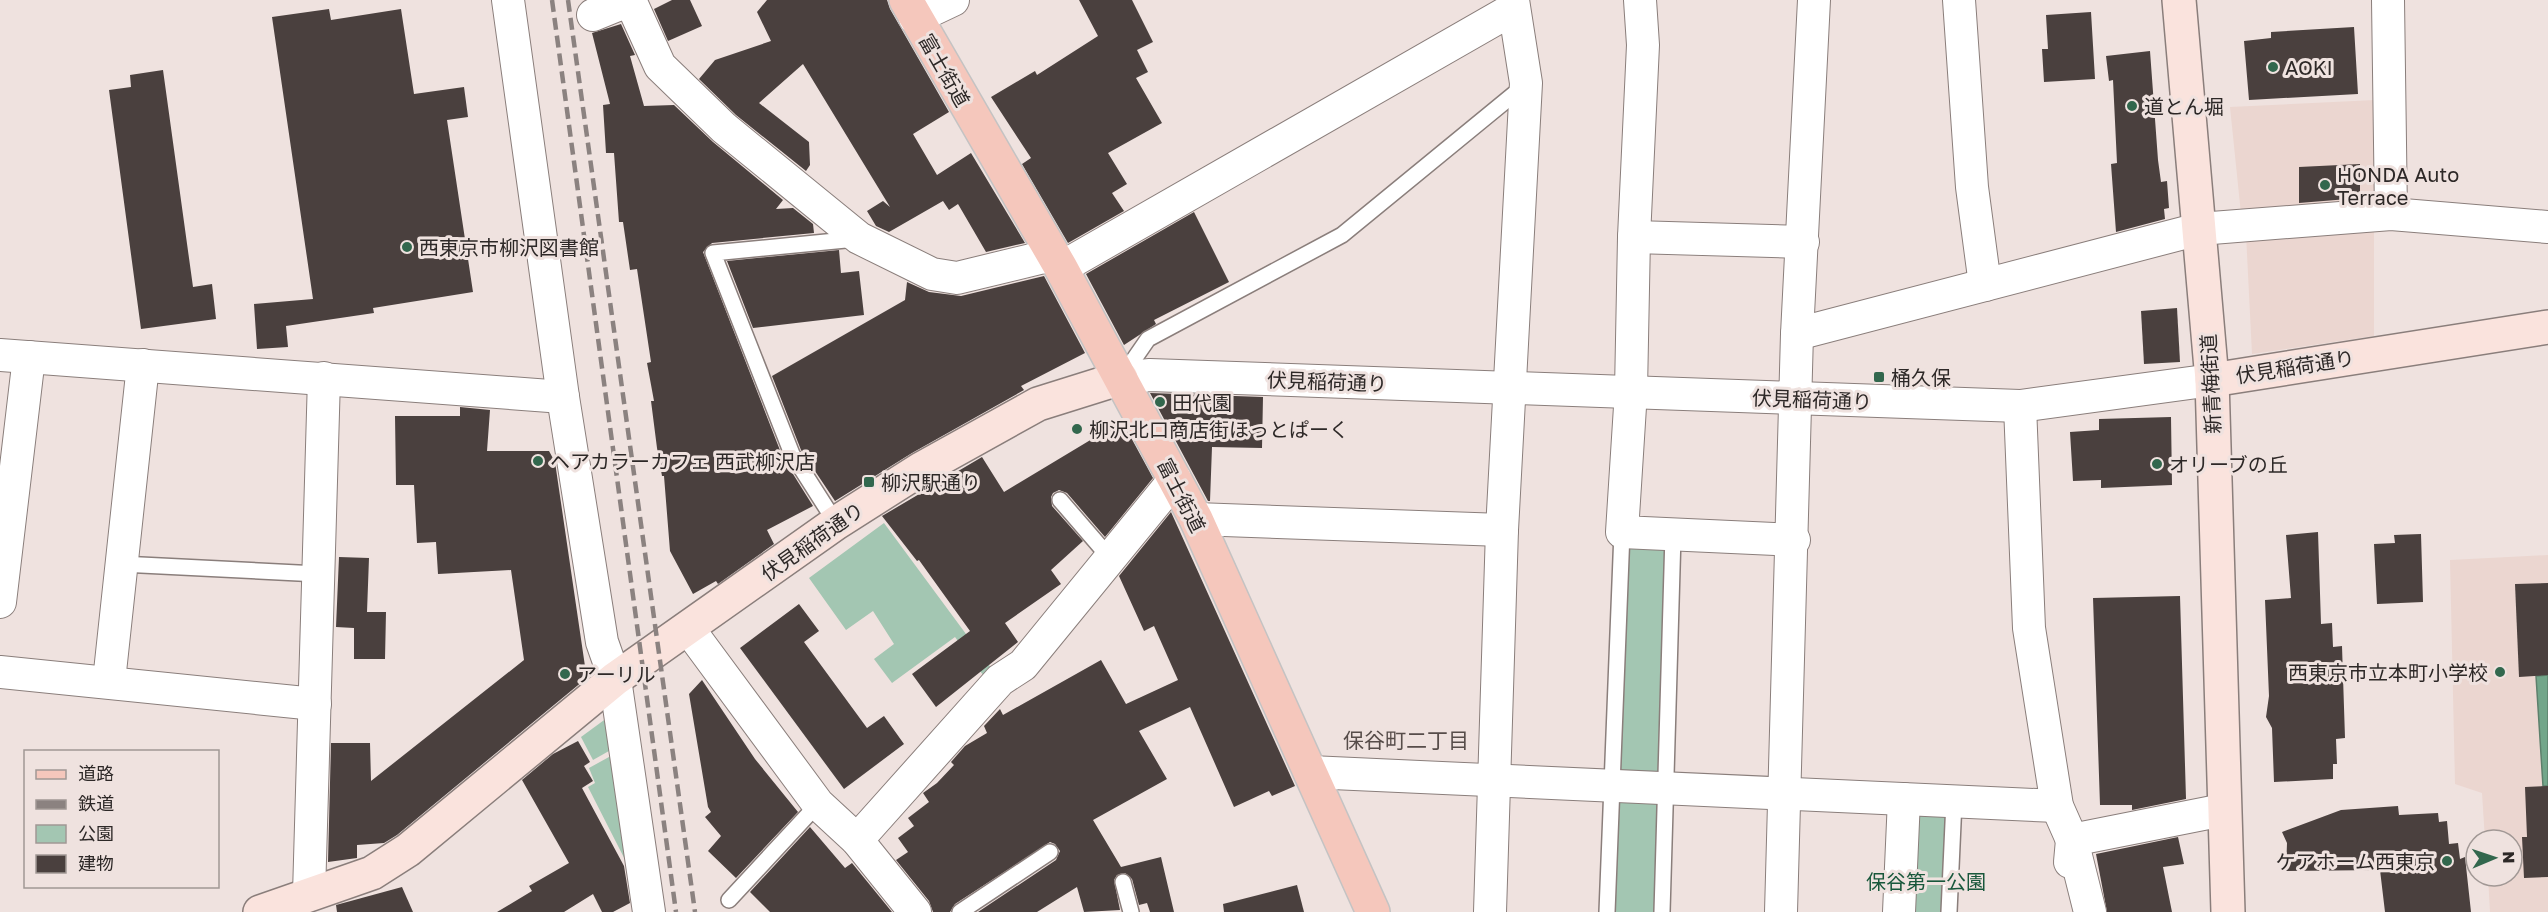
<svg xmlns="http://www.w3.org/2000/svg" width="2548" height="912" viewBox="0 0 2548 912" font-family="'Golos Text','Noto Sans JP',sans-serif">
  <rect width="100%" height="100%" fill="#efe2df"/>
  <g fill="#ebd6d0">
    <polygon points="2375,100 2374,196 2367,201 2241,214 2230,107"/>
    <polygon points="2374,222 2374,336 2252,354 2246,234"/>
    <polygon points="2548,555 2548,912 2490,912 2488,876 2512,876 2512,840 2485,840 2482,793 2455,784 2450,560"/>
  </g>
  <g fill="#a3c6b2">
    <polygon points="884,523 997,676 989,683 955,637 892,683 874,659 894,644 873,611 846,630 809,578"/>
    <polygon points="1622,532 1673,535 1662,912 1607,912"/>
    <polygon points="611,715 616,747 593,760 581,737"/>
    <polygon points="618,752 643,895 588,787 595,783 589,768"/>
    <polygon points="1904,799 1954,801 1949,912 1899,912"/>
  </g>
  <polygon fill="#72a68a" stroke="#5d806c" stroke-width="1.5" points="2548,675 2548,786 2543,786 2536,676"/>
  <g fill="#4a403e">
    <polygon points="672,0 690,0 702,26 668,41 654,9"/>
    <polygon points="767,0 887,0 890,9 949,112 913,134 937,175 971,153 1025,243 986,252 958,204 949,210 943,201 889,232 876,226 867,211 883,201 890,207 803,64 759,103 809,142 810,165 806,171 736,115 699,79 715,60 771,41 757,12"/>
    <polygon points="1079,0 1132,0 1153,42 1137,50 1148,72 1136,78 1162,123 1108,153 1127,184 1112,193 1124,211 1068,243 1022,164 1031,158 991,97 1035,71 1037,75 1098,36"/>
    <polygon points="329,9 331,20 401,9 414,94 464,87 468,117 447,120 473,292 373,308 374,313 286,326 288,347 257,349 254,304 313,299 272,17"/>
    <polygon points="2091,12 2095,79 2044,82 2042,49 2048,49 2046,15"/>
    <polygon points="621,24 635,55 630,56 644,106 674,105 713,142 783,200 776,209 793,208 813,224 814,233 712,243 703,252 783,458 813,506 767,530 774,544 718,584 716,581 693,594 670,551 664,476 662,476 657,448 651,401 654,401 647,363 651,362 637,269 630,270 623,222 619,222 614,153 606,153 603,105 610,104 592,33"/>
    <polygon points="2354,27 2358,94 2249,100 2244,41 2271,38 2271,32"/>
    <polygon points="2150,51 2158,160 2161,182 2167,181 2169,208 2164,209 2165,219 2116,232 2111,164 2117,163 2113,80 2109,81 2106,56"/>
    <polygon points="163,70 193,287 212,284 216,319 141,329 109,90 131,87 130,75"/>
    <polygon points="2360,164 2360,198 2299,203 2299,167"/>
    <polygon points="1194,212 1229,282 1154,320 1156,324 1124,345 1086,274"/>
    <polygon points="839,250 841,273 859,271 864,315 753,328 727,261"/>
    <polygon points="1044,276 1085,353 1021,386 1024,390 912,453 835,501 801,450 772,376 905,300 907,282 929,292 961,296"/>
    <polygon points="2177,308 2180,362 2144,364 2141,311"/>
    <polygon points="1150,393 1263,397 1262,448 1212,447 1210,501 1208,501"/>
    <polygon points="460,407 490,410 487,451 549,451 555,462 586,673 583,681 397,835 384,843 357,845 357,858 328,862 331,743 370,743 371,781 524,660 511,570 438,574 436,542 417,543 414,485 396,485 395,416 460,416"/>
    <polygon points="2171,417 2172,485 2101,488 2101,480 2073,481 2070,432 2099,430 2099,419"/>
    <polygon points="1122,421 1153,478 1105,537 1067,493 1059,490 1053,493 1051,497 1052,506 1083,541 1051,570 1061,584 1005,623 1018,642 936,707 912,674 970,631 919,560 917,561 882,516 982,457 1004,492"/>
    <polygon points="1171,512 1295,786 1272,796 1269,791 1234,807 1190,707 1139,731 1167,779 1093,820 1121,867 1161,857 1174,912 1150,912 1147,903 1139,905 1132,879 1125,873 1117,875 1114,880 1120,910 1084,912 1077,887 1037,912 978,912 1056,860 1060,851 1055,844 1050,842 955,904 950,912 933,912 929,901 896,860 908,852 898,838 914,826 908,818 929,802 923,793 937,783 954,765 951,762 965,746 987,733 984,726 1000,709 1003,715 1101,660 1126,704 1178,680 1154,626 1144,631 1119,576"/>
    <polygon points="2318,532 2321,624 2332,623 2333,647 2342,646 2345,738 2336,739 2337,764 2333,764 2333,779 2274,782 2272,728 2266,717 2269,696 2265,600 2291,598 2286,535"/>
    <polygon points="2421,534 2423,602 2377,604 2374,544 2395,543 2394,535"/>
    <polygon points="339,557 369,558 367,612 386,612 385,659 354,659 354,628 336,627"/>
    <polygon points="2548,583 2548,675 2519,677 2515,584"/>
    <polygon points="2180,596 2186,799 2132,810 2132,805 2100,805 2093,598"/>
    <polygon points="799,604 819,631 804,642 867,728 884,716 904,744 844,789 740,648"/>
    <polygon points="702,680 755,759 798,812 736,878 708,851 721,836 705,817 711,812 708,807 689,694"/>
    <polygon points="578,741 590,762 584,766 593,781 582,788 624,866 630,903 613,912 602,912 593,894 564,912 497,912 532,891 529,886 569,863 522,780 553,754"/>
    <polygon points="2548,786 2548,877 2524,878 2522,837 2527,837 2525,787"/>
    <polygon points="2398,806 2399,815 2438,813 2439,822 2447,821 2449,844 2458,843 2460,859 2465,857 2471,912 2385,912 2380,870 2286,871 2287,843 2282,832 2341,810"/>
    <polygon points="810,827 845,868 852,863 892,912 770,912 750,892"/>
    <polygon points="2178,837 2184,864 2163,867 2172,912 2107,912 2096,854"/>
    <polygon points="1297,885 1304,912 1224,912 1223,904"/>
    <polygon points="402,887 413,912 337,912 336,905"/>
  </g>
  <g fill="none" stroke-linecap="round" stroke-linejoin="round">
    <g stroke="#8a7e7b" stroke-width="18">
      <g id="lane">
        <polyline points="1121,378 1148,339 1342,235 1525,85"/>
        <polyline points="1060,500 1110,558"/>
        <polyline points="836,523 792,454 713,253 856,239"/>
        <polyline points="121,564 318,574"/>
        <polyline points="1123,882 1131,912"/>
        <polyline points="729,900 818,804"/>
        <polyline points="960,912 1050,852"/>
        <polyline points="1607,912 1622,532"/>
        <polyline points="1662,912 1673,535"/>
        <polyline points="1949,912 1954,801"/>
      </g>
    </g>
    <g stroke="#8a7e7b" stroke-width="34">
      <g id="street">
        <polyline points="508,0 563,397 602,642 615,679 649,912"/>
        <polyline points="1640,0 1643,45 1634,237 1631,391 1622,532 1794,540"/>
        <polyline points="1959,0 1972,187 1985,285"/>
        <polyline points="2388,0 2391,214"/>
        <polyline points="593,15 630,0 660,66 724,128 859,238 932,274 957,278 1052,255"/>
        <polyline points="915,18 953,0"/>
        <polyline points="1634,237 1803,242"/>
        <polyline points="1071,262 1513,9"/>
        <polyline points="1797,334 2199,229 2391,214 2548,227"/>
        <polyline points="0,355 563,397"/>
        <polyline points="1121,378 1150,375 2020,406 2212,380"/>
        <polyline points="2020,406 2029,628 2057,806 2072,840 2090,912"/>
        <polyline points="1196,519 1502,530"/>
        <polyline points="0,602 29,357"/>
        <polyline points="688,628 818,804 857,840 915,912"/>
        <polyline points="0,672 315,704"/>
        <polyline points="109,681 143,365"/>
        <polyline points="1310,772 2057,806"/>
        <polyline points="857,840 1000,680 1023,665 1175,479"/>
        <polyline points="2070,862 2072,840 2223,810"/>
        <polyline points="309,894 324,378"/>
        <polyline points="1490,912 1502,530 1526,83 1513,0"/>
        <polyline points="1781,912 1797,334 1814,0"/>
        <polyline points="1899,912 1904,799"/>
      </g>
    </g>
    <g stroke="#8a7e7b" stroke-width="36">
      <g id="secondary">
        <polyline points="2179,0 2212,380 2228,912"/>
        <polyline points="2212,380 2548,327"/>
        <polyline points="260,912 372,873 408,850 615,679 836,523 921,469 1038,404 1121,378"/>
      </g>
    </g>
    <g stroke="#c4c3c3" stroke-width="36">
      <polyline id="primary" points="906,0 1061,268 1196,519 1373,912"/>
    </g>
    <use href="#lane" stroke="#fff" stroke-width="15"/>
    <use href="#street" stroke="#fff" stroke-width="32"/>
    <use href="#secondary" stroke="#fae3dd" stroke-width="33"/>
    <use href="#primary" stroke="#f5c7bc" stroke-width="33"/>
    <g stroke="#8b8280" stroke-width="4.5" stroke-dasharray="12 6" stroke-linecap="butt">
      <polyline points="552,0 676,912"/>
      <polyline points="568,0 695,912"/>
    </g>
  </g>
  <g fill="#32674d" stroke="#efe2df" stroke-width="2">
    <circle cx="2273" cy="67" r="6"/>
    <circle cx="2132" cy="106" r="6"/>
    <circle cx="2325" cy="185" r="6"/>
    <circle cx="407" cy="247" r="6"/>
    <rect x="1873" y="371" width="12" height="12" rx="3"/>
    <circle cx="1160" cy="402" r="6"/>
    <circle cx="1077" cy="429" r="6"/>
    <circle cx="538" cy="461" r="6"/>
    <circle cx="2157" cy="464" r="6"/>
    <rect x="863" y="476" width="12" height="12" rx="3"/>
    <circle cx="2500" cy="672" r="6"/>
    <circle cx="565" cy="674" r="6"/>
    <circle cx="2447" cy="861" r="6"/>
  </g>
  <g text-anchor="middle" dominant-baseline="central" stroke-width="6" stroke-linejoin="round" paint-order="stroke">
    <g font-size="20" fill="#2d2827" stroke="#efe2df" text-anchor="start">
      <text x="2285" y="67">AOKI</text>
      <text x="2144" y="106">道とん堀</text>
      <text x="2337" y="174">HONDA Auto<tspan x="2337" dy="23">Terrace</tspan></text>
      <text x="419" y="247">西東京市柳沢図書館</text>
      <text x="1891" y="377">桶久保</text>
      <text x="1172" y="402">田代園</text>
      <text x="1089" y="429">柳沢北口商店街ほっとぱーく</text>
      <text x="550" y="461">ヘアカラーカフェ 西武柳沢店</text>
      <text x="2169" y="464">オリーブの丘</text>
      <text x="881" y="482">柳沢駅通り</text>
      <text x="2488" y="672" text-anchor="end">西東京市立本町小学校</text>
      <text x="577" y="674">アーリル</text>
      <text x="2435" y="861" text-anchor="end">ケアホーム西東京</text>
    </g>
    <g font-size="20" fill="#2d2827" stroke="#efe2df">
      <text transform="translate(945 70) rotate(60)">富士街道</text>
      <text transform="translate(2295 366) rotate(-9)">伏見稲荷通り</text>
      <text transform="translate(1327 381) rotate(2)">伏見稲荷通り</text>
      <text transform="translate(2210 384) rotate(-93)">新青梅街道</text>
      <text transform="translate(1812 399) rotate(2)">伏見稲荷通り</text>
      <text transform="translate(1182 495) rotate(63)">富士街道</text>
      <text transform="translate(812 541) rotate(-35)">伏見稲荷通り</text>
    </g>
    <g font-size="20" fill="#18573b" stroke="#efe2df">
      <text x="1926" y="881">保谷第一公園</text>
    </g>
    <g font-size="21" fill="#574d4a" stroke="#efe2df">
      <text x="1406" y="740">保谷町二丁目</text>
    </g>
  </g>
  <rect x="24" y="750" width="195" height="138" fill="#efe2df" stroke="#a19895" stroke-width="1.5"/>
  <rect x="36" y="770" width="30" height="9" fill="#f5c7bc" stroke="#a19895" stroke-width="1.5"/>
  <text x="78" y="780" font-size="18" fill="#2d2827">道路</text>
  <rect x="36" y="800" width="30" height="9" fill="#8b8280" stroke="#a19895" stroke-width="1.5"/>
  <text x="78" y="810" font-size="18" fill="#2d2827">鉄道</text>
  <rect x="36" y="825" width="30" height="18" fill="#a3c6b2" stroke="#a19895" stroke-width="1.5"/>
  <text x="78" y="840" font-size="18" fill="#2d2827">公園</text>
  <rect x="36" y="855" width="30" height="18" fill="#4a403e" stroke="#a19895" stroke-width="1.5"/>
  <text x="78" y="870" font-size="18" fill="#2d2827">建物</text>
  <g transform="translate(2494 858) rotate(88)"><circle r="28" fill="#efe2df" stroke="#a19895" stroke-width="1.5"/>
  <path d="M0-4.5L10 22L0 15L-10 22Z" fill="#32674d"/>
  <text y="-9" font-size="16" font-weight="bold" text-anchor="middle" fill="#2d2827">N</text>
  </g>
</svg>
